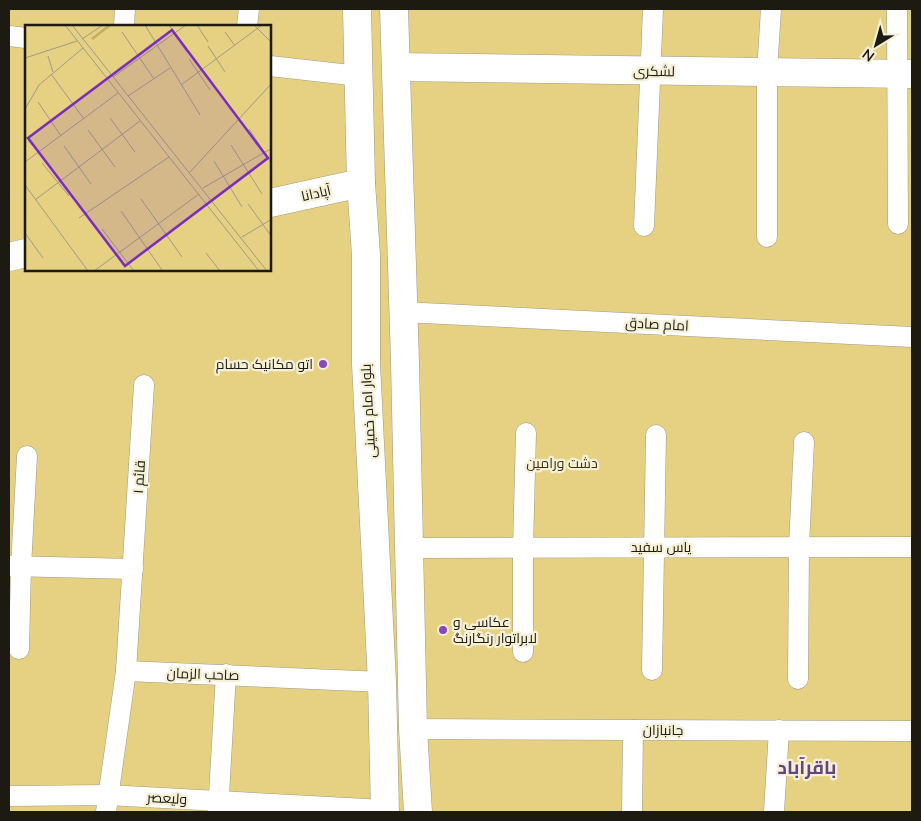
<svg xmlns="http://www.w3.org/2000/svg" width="921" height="821" viewBox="0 0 921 821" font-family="Mulish,Cairo,sans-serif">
  <rect width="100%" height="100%" fill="#f6f0d7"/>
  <path fill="#e5d181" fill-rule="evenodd" d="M9,9H912V812H9ZM26,26H270V270H26Z"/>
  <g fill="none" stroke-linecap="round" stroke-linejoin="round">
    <g stroke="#a09a83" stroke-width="21">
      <g id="street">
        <polyline points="897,9 898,224"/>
        <polyline points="124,26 125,9"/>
        <polyline points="247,26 249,9"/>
        <polyline points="9,36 26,38"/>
        <polyline points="270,66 359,76"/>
        <polyline points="644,226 653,9"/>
        <polyline points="767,237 767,72 771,9"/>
        <polyline points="402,312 912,337"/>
        <polyline points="409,548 912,547"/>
        <polyline points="9,566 133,569"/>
        <polyline points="19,649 21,567 27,456"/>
        <polyline points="523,652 523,548 526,433"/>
        <polyline points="652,670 656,435"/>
        <polyline points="126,671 382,682"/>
        <polyline points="798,679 799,546 804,442"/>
        <polyline points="413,729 912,731"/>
        <polyline points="9,796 107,795 385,810"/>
        <polyline points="106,812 126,671 144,385"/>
        <polyline points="218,812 226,674"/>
        <polyline points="632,812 633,730"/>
        <polyline points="774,812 779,730"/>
      </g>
    </g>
    <g stroke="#a09a83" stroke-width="29">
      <g id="secondary">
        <polyline points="396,67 912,74"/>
        <polyline points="270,203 361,183"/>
        <polyline points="9,257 26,253"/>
      </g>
    </g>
    <g stroke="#a09a83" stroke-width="29">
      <g id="primary">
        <polyline points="357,9 361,183 366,255 366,364 382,682 385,812"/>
        <polyline points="394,9 405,362 413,729 418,812"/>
      </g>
    </g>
    <use href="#street" stroke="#fff" stroke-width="20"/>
    <use href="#secondary" stroke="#fff" stroke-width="28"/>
    <use href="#primary" stroke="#fff" stroke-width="28"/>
  </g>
  <g fill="#8748be" stroke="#f6f0d7" stroke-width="2">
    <circle cx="323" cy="364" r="5"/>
    <circle cx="443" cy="630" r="5"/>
  </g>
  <g text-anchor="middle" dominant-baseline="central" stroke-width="4.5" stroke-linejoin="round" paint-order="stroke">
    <g font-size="14" fill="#1c1a11" stroke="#f6f0d7">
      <text transform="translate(654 71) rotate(1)">لشکری</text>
      <text transform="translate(316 193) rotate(-13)">آپادانا</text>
      <text transform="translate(657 324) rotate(3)">امام صادق</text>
      <text transform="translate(368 411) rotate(-93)">بلوار امام خمینی</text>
      <text transform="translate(139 477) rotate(-86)">قائم ۱</text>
      <text x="661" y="547">یاس سفید</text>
      <text transform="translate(203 674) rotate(2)">صاحب الزمان</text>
      <text x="663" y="730">جانبازان</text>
      <text transform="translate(167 798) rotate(3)">ولیعصر</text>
    </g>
    <g font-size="14" fill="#1c1a11" stroke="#f6f0d7" text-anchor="end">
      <text x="313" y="364">اتو مکانیک حسام</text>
      <text x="453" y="622" text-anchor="start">عکاسی و<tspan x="453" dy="16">لابراتوار رنگارنگ</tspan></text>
    </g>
    <g font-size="14" fill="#3b320e" stroke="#f6f0d7">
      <text x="562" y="463">دشت ورامین</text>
    </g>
    <g font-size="19" font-weight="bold" fill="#634580" stroke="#f6f0d7">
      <text x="807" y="767">باقرآباد</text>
    </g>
  </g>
  <g transform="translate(25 25)">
    <rect width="246" height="246" fill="#f6f0d7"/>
    <path d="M0,0H246V246H0Z" fill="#e5d181"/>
    <path fill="none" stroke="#c2ae5c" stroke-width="2.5" d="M67,14L85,0"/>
    <path fill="none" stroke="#9f9a88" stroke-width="1" d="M40,0L234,246M47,0L242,246M120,0L175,90M144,0L162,27M172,0L183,17M229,0L247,18M97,7L129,54M200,7L210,21M57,14L78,0M183,21L200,47M23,31L28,47M0,33L52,16M164,34L185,65M26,49L59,94M88,52L161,0M156,60L237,0M103,71L145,43M13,77L36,111M0,84L14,60L58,23M85,93L110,127M224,104L247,139M63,105L90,142M0,111L13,127M206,120L237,169M39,121L66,159M189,136L217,182M0,137L93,68M17,138L44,171M165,147L247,58M0,160L63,246M178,163L247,123M116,174L157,232M10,175L115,96M223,179L247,212M96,186L137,245M54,193L144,132M77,204L109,246M0,208L18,233M217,212L247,194M181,228L195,246M69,246L174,169"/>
    <path fill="#7b2cbf" fill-opacity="0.15" stroke="#7b2cbf" stroke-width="2.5" d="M147,5L243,133L100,241L3,113Z"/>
    <rect width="246" height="246" fill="none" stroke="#1c1a11" stroke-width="2.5"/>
  </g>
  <rect width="921" height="821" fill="none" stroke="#1c1a11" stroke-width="20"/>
  <g transform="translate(876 45) rotate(217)" stroke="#f6f0d7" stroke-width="4" paint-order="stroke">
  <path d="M0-4L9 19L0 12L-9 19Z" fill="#1c1a11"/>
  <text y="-8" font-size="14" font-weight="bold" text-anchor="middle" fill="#1c1a11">N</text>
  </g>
</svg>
